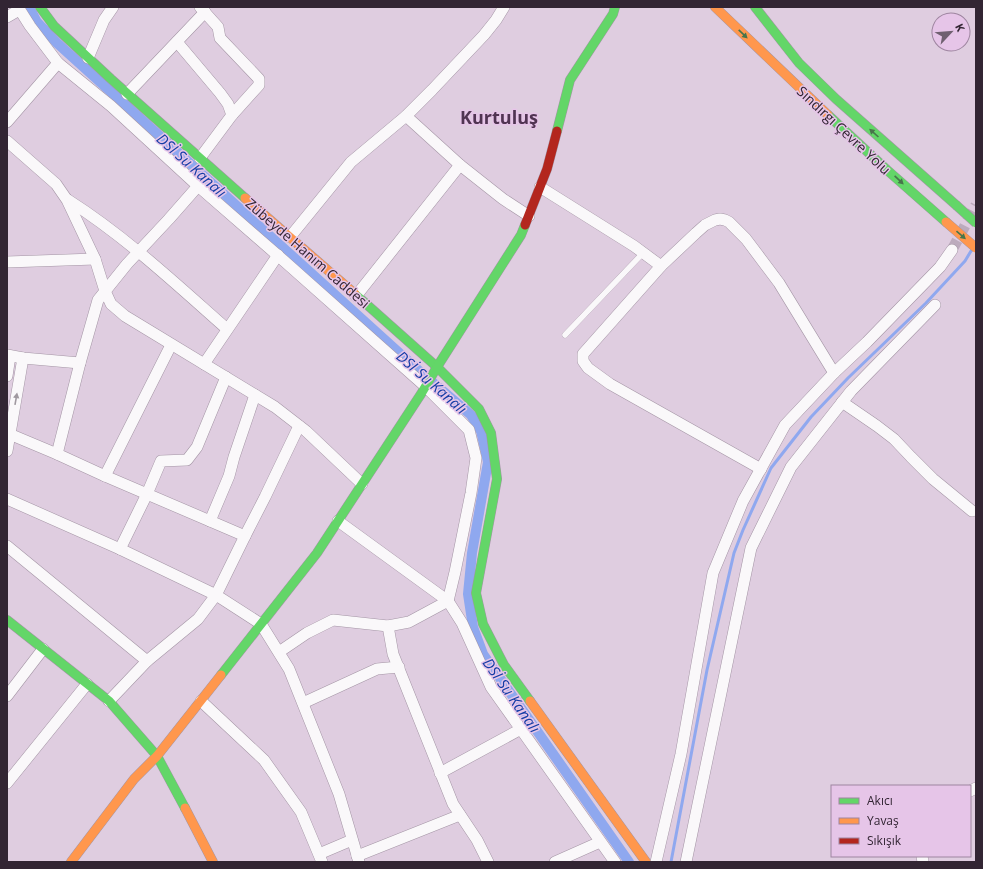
<svg xmlns="http://www.w3.org/2000/svg" width="983" height="869" viewBox="0 0 983 869" font-family="'Open Sans',sans-serif">
  <rect width="100%" height="100%" fill="#dfcde0"/>
  <g fill="none" stroke-linecap="round" stroke-linejoin="round">
    <polyline stroke="#8fa8ef" stroke-width="3" points="671,862 707,670 734,553 743,530 771,468 811,417 848,378 926,303 965,261 971,251"/>
    <polyline stroke="#8fa8ef" stroke-width="10" points="29,7 37,22 57,43 417,369 471,415 481,431 488,462 472,553 468,594 473,627 483,654 629,862"/>
    <polyline stroke="#bcabbd" stroke-width="11" stroke-dasharray="11 5.5" stroke-linecap="butt" points="952,250 976,205"/>
    <g stroke="#a495a5" stroke-width="6">
      <polyline id="lane" points="565,335 643,253"/>
    </g>
    <g stroke="#a495a5" stroke-width="12">
      <g id="street">
        <polyline points="200,7 218,27 220,38 259,79 259,85 232,115"/>
        <polyline points="7,17 19,10"/>
        <polyline points="177,42 220,93 228,104 232,115 200,158"/>
        <polyline points="88,58 104,20 113,7"/>
        <polyline points="58,63 111,106 198,186 283,260 426,387 469,430 476,458 471,493 455,572 448,601 409,622 388,626 333,620 307,633 279,652"/>
        <polyline points="127,94 205,12"/>
        <polyline points="406,116 460,165 503,199 529,216"/>
        <polyline points="7,122 58,63 30,26 18,7"/>
        <polyline points="7,141 56,184 67,200 95,259 105,291 111,304 125,316 275,407 306,431 362,484"/>
        <polyline points="540,187 634,246 661,266"/>
        <path d="M68,200C126,237 176,284 227,329"/>
        <polyline points="290,237 351,162 406,116 432,90 484,35 496,20 504,7"/>
        <polyline points="7,262 95,259"/>
        <polyline points="356,296 460,165"/>
        <polyline points="7,355 23,358 80,363"/>
        <polyline points="204,364 278,255"/>
        <polyline points="7,376 10,356"/>
        <polyline points="842,402 877,426 894,439 911,457 933,479 972,511"/>
        <polyline points="7,433 57,454 105,476 245,536"/>
        <polyline points="7,451 23,358"/>
        <polyline points="57,454 80,363 98,300 127,264 169,219 198,186"/>
        <polyline points="761,469 610,384 588,368 583,361 583,354 661,266 696,233 705,225 715,220 720,219 725,220 729,222 746,239 779,283 834,373"/>
        <polyline points="105,476 171,345"/>
        <polyline points="7,499 120,549 216,595 261,624 289,669 339,794 359,862"/>
        <polyline points="210,521 229,476 234,457 255,395"/>
        <polyline points="338,521 448,601 462,623 491,687 615,862"/>
        <polyline points="7,546 147,661"/>
        <polyline points="120,549 147,494 161,461 187,460 197,447 226,377"/>
        <polyline points="388,626 393,654 453,804 477,840 488,862"/>
        <polyline points="7,696 43,649"/>
        <polyline points="109,701 147,661 198,619 216,595 245,536 265,497 299,426"/>
        <polyline points="201,701 264,760 301,812 322,862"/>
        <polyline points="303,703 377,669 399,667"/>
        <polyline points="440,773 521,729"/>
        <polyline points="7,783 87,684"/>
        <polyline points="970,791 976,788"/>
        <polyline points="319,854 352,840"/>
        <polyline points="357,856 460,815"/>
        <polyline points="922,856 923,862"/>
        <polyline points="555,862 600,842"/>
        <polyline points="656,862 681,754 713,573 743,501 785,425 834,373 867,342 940,267 952,250"/>
        <polyline points="686,862 751,548 791,467 851,391 935,305"/>
      </g>
    </g>
    <g stroke="#a495a5" stroke-width="10">
      <g id="fast">
        <polyline points="40,7 54,26 111,79 245,198"/>
        <polyline points="755,7 799,63 836,99 956,205"/>
        <polyline points="828,115 887,170 946,222"/>
        <polyline points="557,131 570,80 613,14 615,7"/>
        <polyline points="355,294 437,367 479,409 491,433 497,479 476,593 483,624 504,665 530,701"/>
        <polyline points="7,620 109,701 157,756 185,808"/>
        <polyline points="221,675 317,553 421,394 437,367 521,235 525,225"/>
      </g>
    </g>
    <g stroke="#a495a5" stroke-width="10">
      <g id="slow">
        <polyline points="715,7 828,115"/>
        <polyline points="245,198 355,294"/>
        <polyline points="530,701 646,862"/>
        <polyline points="185,808 213,862"/>
        <polyline points="71,862 134,779 157,756 221,675"/>
      </g>
    </g>
    <g stroke="#a495a5" stroke-width="10">
      <polyline id="jam" points="525,225 547,169 557,131"/>
    </g>
    <use href="#lane" stroke="#faf8fa" stroke-width="5.5"/>
    <use href="#street" stroke="#faf8fa" stroke-width="11"/>
    <use href="#fast" stroke="#63d668" stroke-width="9"/>
    <use href="#slow" stroke="#ff974d" stroke-width="9"/>
    <use href="#jam" stroke="#b3261e" stroke-width="9"/>
    <g stroke="#a495a5" stroke-width="10" stroke-linecap="butt">
      <polyline id="fast-bridge" points="956,205 976,223"/>
    </g>
    <g stroke="#a495a5" stroke-width="10" stroke-linecap="butt">
      <polyline id="slow-bridge" points="946,222 976,248"/>
    </g>
    <use href="#fast-bridge" stroke="#63d668" stroke-width="9"/>
    <use href="#slow-bridge" stroke="#ff974d" stroke-width="9"/>
  </g>
  <defs><path id="oneway-solid" d="M-6-.8H1V-3.2L6.5 0L1 3.2V.8H-6Z"/></defs>
  <g fill="#48754b">
    <use href="#oneway-solid" transform="translate(743 34) rotate(44)"/>
    <use href="#oneway-solid" transform="translate(874 133) rotate(-138)"/>
    <use href="#oneway-solid" transform="translate(899 180) rotate(43)"/>
    <use href="#oneway-solid" transform="translate(961 235) rotate(41)"/>
  </g>
  <use fill="#a099a0" href="#oneway-solid" transform="translate(16 399) rotate(-80)"/>
  <g text-anchor="middle" dominant-baseline="central" stroke-width="3" stroke-linejoin="round" paint-order="stroke">
    <g font-size="14" fill="#322533" stroke="#e6c5e8">
      <text transform="translate(844 130) rotate(43)">Sındırgı Çevre Yolu</text>
      <text transform="translate(308 253) rotate(41)">Zübeyde Hanım Caddesi</text>
    </g>
    <g font-size="15" font-style="italic" fill="#153da6" stroke="#e6c5e8">
      <text transform="translate(192 165) rotate(42)">DSİ Su Kanalı</text>
      <text transform="translate(432 382) rotate(41)">DSİ Su Kanalı</text>
      <text transform="translate(512 695) rotate(55)">DSİ Su Kanalı</text>
    </g>
    <g font-size="18" font-weight="bold" fill="#503452" stroke="#e6c5e8">
      <text x="499" y="117">Kurtuluş</text>
    </g>
  </g>
  <rect width="983" height="869" fill="none" stroke="#322533" stroke-width="16"/>
  <rect x="831" y="785" width="140" height="72" fill="#e6c5e8" stroke="#9e85a0"/>
  <rect x="839" y="798" width="20" height="6" fill="#63d668" stroke="#9e85a0"/>
  <text x="867" y="805" font-size="12" fill="#322533">Akıcı</text>
  <rect x="839" y="818" width="20" height="6" fill="#ff974d" stroke="#9e85a0"/>
  <text x="867" y="825" font-size="12" fill="#322533">Yavaş</text>
  <rect x="839" y="838" width="20" height="6" fill="#b3261e" stroke="#9e85a0"/>
  <text x="867" y="845" font-size="12" fill="#322533">Sıkışık</text>
  <g transform="translate(951 32) rotate(64)"><circle r="19" fill="#e6c5e8" stroke="#9e85a0"/>
  <path d="M0-3L7 15L0 10L-7 15Z" fill="#6f6070"/>
  <text y="-6" font-size="11" font-weight="bold" text-anchor="middle" fill="#322533">K</text>
  </g>
</svg>
